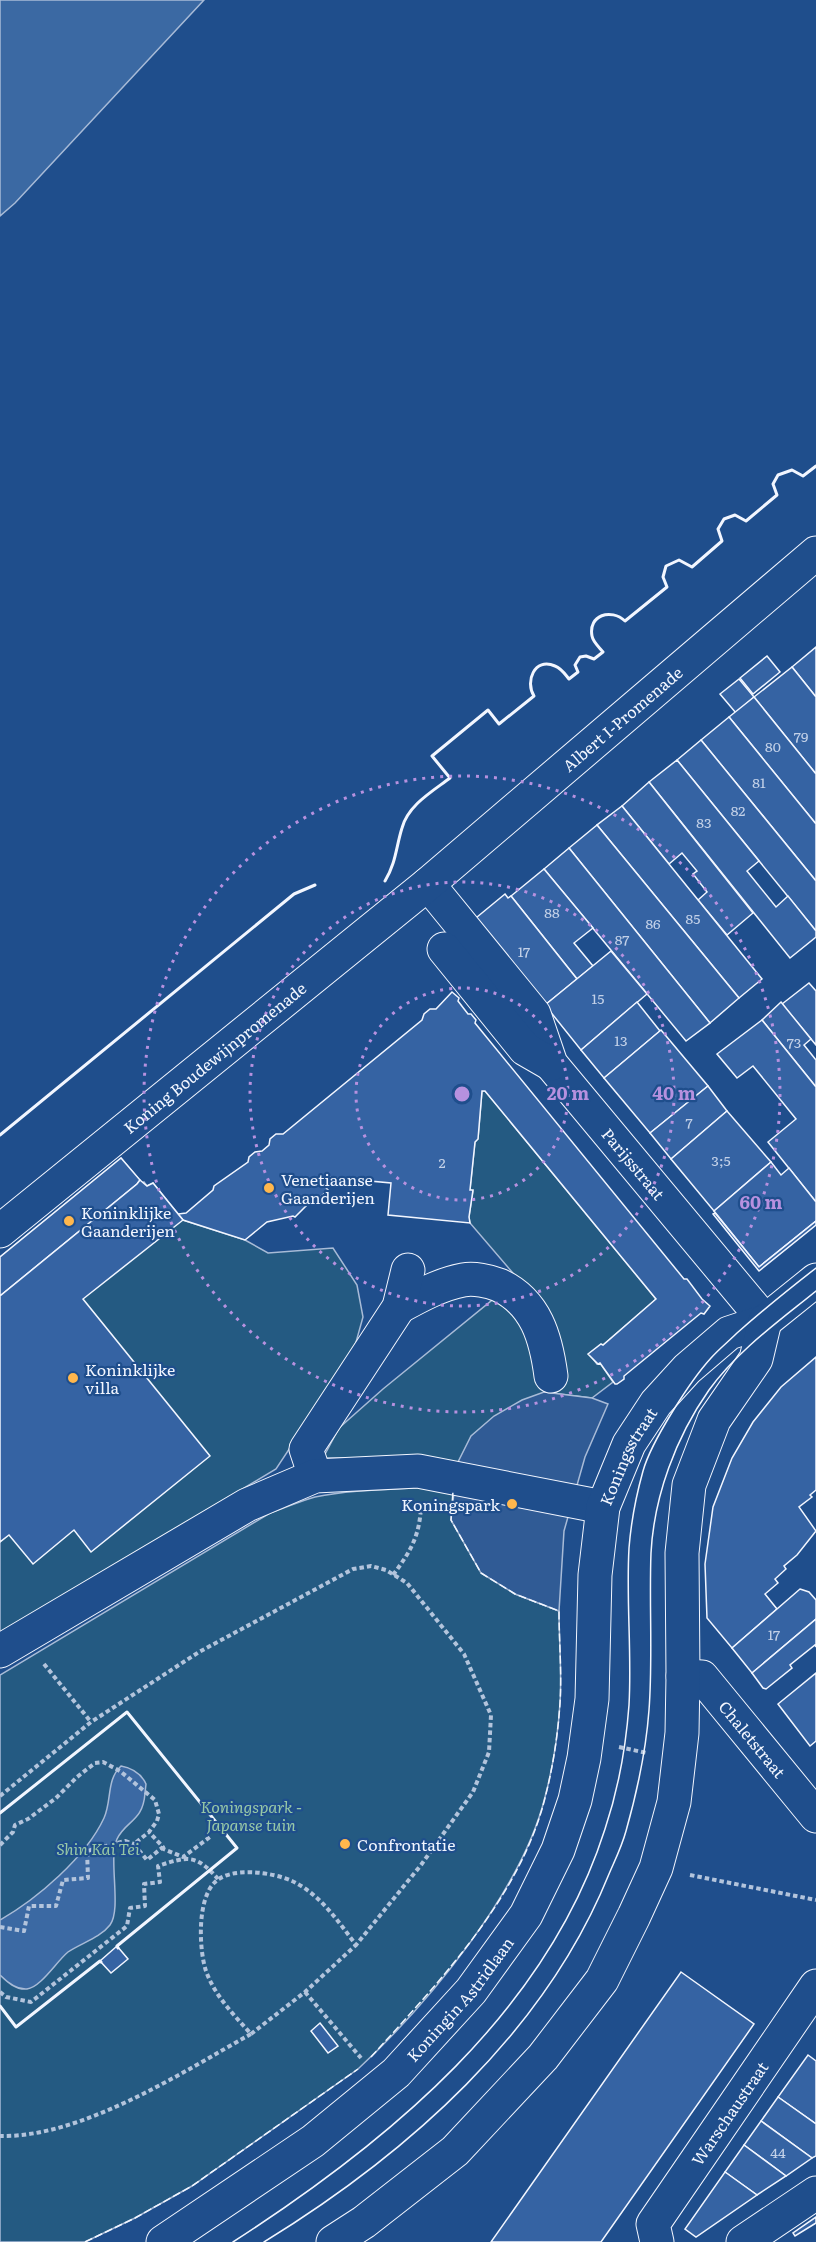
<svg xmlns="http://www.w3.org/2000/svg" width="816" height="2242" viewBox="0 0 816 2242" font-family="Literata,serif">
  <rect width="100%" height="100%" fill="#1f4e8c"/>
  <g fill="#245a82" stroke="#a8bbd7" stroke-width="1.5">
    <polygon points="482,1091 485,1091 656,1299 603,1345 589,1354 597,1364 600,1363 613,1382 592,1398 544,1392 457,1464 415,1458 323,1458 339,1428 383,1389 518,1279 470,1223 469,1217 473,1191 470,1190 475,1142 478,1139"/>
    <polygon points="121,1158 142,1183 144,1182 147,1186 153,1183 183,1220 245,1240 268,1253 333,1248 357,1285 363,1317 353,1353 276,1469 0,1633 0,1257"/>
    <path d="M454,1485L515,1594L559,1611C559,1641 562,1672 560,1703C558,1734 553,1767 545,1797C522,1891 428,2004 358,2069L192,2186L135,2218L85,2242H0V1675L270,1513C285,1508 300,1501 315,1497C360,1488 408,1490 454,1485Z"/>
  </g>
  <polygon fill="#305b95" stroke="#a8bbd7" stroke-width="1.5" points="544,1392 592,1398 608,1404 585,1457 564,1531 559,1611 515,1594 481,1573 451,1520 457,1464 471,1436 494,1416 522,1400"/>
  <g fill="#3b69a3" stroke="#a8bbd7" stroke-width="1.5">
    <polygon points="0,0 204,0 15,203 0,216"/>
    <path d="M121,1766C132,1768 141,1773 146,1784C146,1785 145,1792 145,1793C143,1822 126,1820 117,1839C108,1859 122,1909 110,1925C100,1938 81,1943 68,1952C56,1962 41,1987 27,1989C16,1990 7,1982 0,1975V1920C37,1899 86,1857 104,1818C112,1801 106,1780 121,1766Z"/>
  </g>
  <g fill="#3563a3" stroke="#f2f6ff" stroke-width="1.5">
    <polygon points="816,647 816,697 792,667"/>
    <polygon points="767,656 780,672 753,694 740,678"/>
    <polygon points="792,667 816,697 816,774 754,697"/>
    <polygon points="739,679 754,697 736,713 720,694"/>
    <polygon points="754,697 816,774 816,824 729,717"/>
    <polygon points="729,717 816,824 816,881 701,740"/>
    <polygon points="701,740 816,881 816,931 677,760"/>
    <polygon points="677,760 759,861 747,871 776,907 788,896 816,931 816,937 790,958 649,782"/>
    <polygon points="649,782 753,913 727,935 698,900 707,892 693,874 697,871 682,853 669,864 622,806"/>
    <polygon points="622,806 762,979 739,998 597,825"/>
    <polygon points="597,825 739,998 710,1023 569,848"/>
    <polygon points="569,848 710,1023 686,1041 544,869"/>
    <polygon points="544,869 593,928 574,943 593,966 577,979 511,896"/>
    <polygon points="505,894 508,898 511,896 577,979 545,1005 471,922"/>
    <polygon points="611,951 647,994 581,1050 545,1005"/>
    <polygon points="809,983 816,991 816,1045 782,1004"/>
    <polygon points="452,992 459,998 458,1001 468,1014 471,1014 476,1020 475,1023 684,1279 687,1279 702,1299 710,1306 704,1314 701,1313 624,1376 624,1379 617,1384 615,1384 600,1363 598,1364 588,1354 601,1344 603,1345 656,1299 485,1091 482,1091 478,1139 475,1142 470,1190 473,1190 469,1217 470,1223 388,1215 391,1183 326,1177 320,1181 328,1190 318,1199 314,1198 295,1217 293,1216 267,1222 245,1240 183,1220 178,1214 186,1213 213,1190 214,1186 248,1162 249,1157 255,1152 262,1151 269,1145 270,1139 276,1134 283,1134 422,1020 424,1014 430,1009 436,1009"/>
    <polygon points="637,1002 660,1031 604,1078 581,1050"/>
    <polygon points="781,1002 811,1039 804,1045 816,1060 816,1087 762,1020"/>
    <polygon points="762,1020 816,1087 816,1202 768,1142 796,1119 753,1066 737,1078 717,1054"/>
    <polygon points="661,1030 708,1086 650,1133 604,1078"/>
    <polygon points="708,1086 727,1111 671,1159 650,1133"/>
    <polygon points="727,1111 771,1162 714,1211 671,1159"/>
    <polygon points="121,1158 140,1180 137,1184 0,1296 0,1257"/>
    <polygon points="771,1162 781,1175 789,1168 816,1202 816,1221 759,1267 714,1211"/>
    <polygon points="140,1180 147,1186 153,1183 183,1220 83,1299 210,1456 91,1552 74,1530 33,1564 9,1535 0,1542 0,1296 137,1184"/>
    <polygon points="715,1213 759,1267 816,1221 816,1225 759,1271 713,1214"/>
    <polygon points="816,1357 816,1490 810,1495 812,1497 799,1507 816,1531 797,1555 784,1566 786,1569 775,1579 778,1583 765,1594 777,1609 732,1648 707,1618 705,1564 713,1507 732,1458 753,1422 781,1387"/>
    <polygon points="800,1589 809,1592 816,1600 816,1619 752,1673 732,1648"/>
    <polygon points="816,1619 816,1647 815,1645 790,1665 792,1668 766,1689 763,1688 752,1673"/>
    <polygon points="816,1673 816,1741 810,1746 778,1704"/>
    <polygon points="117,1946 128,1959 111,1973 100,1961"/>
    <polygon points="681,1972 754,2024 601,2242 491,2242"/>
    <polygon points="320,2023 338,2046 328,2053 311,2031"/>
    <polygon points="808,2055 816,2061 816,2124 778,2097"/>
    <polygon points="778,2097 816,2124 816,2156 812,2158 761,2121"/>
    <polygon points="761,2121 812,2158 786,2176 744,2145"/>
    <polygon points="744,2145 786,2176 757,2195 725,2172"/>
    <polygon points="725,2172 757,2195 696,2237 685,2229"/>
    <polygon points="816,2217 816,2223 795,2236 793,2233"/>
  </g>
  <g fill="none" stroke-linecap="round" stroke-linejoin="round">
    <g stroke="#f2f6ff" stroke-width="35">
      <g id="minor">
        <path id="s1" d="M428,884L534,1014L551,1064L765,1321"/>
        <polyline points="444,949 525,1049 551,1064"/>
        <path id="s2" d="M0,1231L428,884L816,553"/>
        <path d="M399,1307C419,1296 441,1284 463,1280C474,1278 489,1281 499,1285C536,1302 546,1338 551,1376"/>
        <polyline points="315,1476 306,1449 399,1307 408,1270"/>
        <polyline points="0,1651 247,1505 315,1476 418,1471 603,1507"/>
        <path id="s3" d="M683,1676L702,1677L816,1816"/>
        <path id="s4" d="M163,2242L313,2141L396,2073L471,1991L526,1915L558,1850L575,1800L584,1758L592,1699L595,1575L603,1507L629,1444L656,1403L687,1369L729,1333L765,1321L816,1280"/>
        <polyline points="333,2242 364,2222 455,2151 543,2057 602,1980 634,1916 656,1868 674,1802 682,1733 683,1676 682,1553 689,1485 714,1420 756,1359 765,1321"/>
        <path id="s5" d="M657,2242L653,2224L816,1986"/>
        <polyline points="743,2242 816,2193"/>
      </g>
    </g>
    <g stroke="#b3c4dc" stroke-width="4" stroke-dasharray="4.5 3" stroke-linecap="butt">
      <path d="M393,1575C411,1551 420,1535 421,1505"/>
      <polyline points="44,1664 91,1722"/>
      <polyline points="619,1747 647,1753"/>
      <path d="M0,1796L91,1722L199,1652L353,1569L371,1566L386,1570L407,1583L464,1654L491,1715L489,1752L473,1792L421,1865L356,1945C338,1921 320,1894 292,1881C272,1872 230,1866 214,1883C197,1901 199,1950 206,1971C215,1996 234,2015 251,2034C181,2073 81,2138 0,2136"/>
      <polyline points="0,1845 13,1832 15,1825 28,1819 56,1798 77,1777 95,1763 103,1762 120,1771 155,1800 159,1814 157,1821 149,1832 134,1844 147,1860 163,1847 149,1832"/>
      <polyline points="161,1848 183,1857 210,1837"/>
      <polyline points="690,1875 816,1900"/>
      <polyline points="0,1927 24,1931 29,1906 56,1906 63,1880 88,1878 87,1851 125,1841 134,1844"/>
      <path d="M0,1992L6,1997L31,2002L127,1926L130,1908L145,1906L144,1884L160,1882L158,1866C188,1856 196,1854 218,1879"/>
      <polyline points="305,1992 361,2058"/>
      <polyline points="251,2034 305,1992 356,1945"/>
    </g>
    <use href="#minor" stroke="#1f4e8c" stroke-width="33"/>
    <g stroke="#f2f6ff" stroke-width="1.5">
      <path d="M233,2242C388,2142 547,2012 605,1829C618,1790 626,1746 629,1705C632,1653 626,1600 629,1548C631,1523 636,1496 643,1471C651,1442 690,1381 711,1358C719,1349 729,1341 737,1333C763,1310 789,1289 816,1268"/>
      <path d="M264,2242C407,2154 545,2033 609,1874C615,1860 622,1846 626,1831C637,1792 646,1751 649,1710C653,1658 649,1605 651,1553C654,1496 676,1437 709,1390C737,1351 779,1321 816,1291"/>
    </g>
    <g stroke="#f2f6ff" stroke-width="1.5" stroke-dasharray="8 3" stroke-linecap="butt">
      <path d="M371,2057C438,1983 520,1898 545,1798C553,1767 558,1734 560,1703C562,1673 559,1641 559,1611L515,1594L481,1573L451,1520L453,1491"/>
      <polyline points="85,2242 135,2218 192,2186 358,2069"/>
    </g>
    <g stroke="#f2f6ff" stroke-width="3">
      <path d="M385,881C396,863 396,847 402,828C408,805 433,791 450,778L432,756L488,710L499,724L534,696C525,682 534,657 555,666C561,668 565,674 569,679L578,672L575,665L580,657L586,656L594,659L603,652C599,647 593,642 592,636C588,615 611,608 625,621L667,587L663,577L666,566L679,560L692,567L722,541L718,529L724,519L735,515L746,521L777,495L773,484L778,475L792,470L803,476L816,466"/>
      <polyline points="0,1135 294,894 315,885"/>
      <polyline points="0,1813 127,1712 237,1848 117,1946 118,1948"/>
      <polyline points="0,2006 16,2027 100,1961 101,1962"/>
    </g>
  </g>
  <g fill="none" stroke="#b691df" stroke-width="3" stroke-dasharray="3 6">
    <circle cx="462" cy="1094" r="106"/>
    <circle cx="462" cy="1094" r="212"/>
    <circle cx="462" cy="1094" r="318"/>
  </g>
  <g fill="#ffb74d" stroke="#1f4e8c" stroke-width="2">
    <circle cx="269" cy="1188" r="6"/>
    <circle cx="69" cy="1221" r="6"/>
    <circle cx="73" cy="1378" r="6"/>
    <circle cx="512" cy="1504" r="6"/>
    <circle cx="345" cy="1844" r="6"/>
  </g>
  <g text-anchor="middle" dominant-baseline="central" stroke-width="4.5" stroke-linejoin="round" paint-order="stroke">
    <g font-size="14" fill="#c3d1e8">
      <text x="801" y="736">79</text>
      <text x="773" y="746">80</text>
      <text x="759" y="782">81</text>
      <text x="738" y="810">82</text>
      <text x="704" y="822">83</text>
      <text x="552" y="912">88</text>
      <text x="693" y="918">85</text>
      <text x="653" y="923">86</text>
      <text x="622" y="939">87</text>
      <text x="524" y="951">17</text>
      <text x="598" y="998">15</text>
      <text x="621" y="1040">13</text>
      <text x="794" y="1042">73</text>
      <text x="689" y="1122">7</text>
      <text x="721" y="1160">3;5</text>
      <text x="442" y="1162">2</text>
      <text x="774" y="1634">17</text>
      <text x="778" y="2152">44</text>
    </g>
    <g font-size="16" fill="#f2f6ff" stroke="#1f4e8c">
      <text stroke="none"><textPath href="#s2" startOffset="806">Albert I-Promenade</textPath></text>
      <text stroke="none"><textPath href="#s2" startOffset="276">Koning Boudewijnpromenade</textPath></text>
      <text stroke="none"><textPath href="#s1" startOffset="350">Parijsstraat</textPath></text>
      <text stroke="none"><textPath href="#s4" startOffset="970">Koningsstraat</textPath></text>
      <text stroke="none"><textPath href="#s3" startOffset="99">Chaletstraat</textPath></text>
      <text stroke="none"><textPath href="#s4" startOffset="386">Koningin Astridlaan</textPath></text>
      <text stroke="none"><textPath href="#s5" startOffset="153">Warschaustraat</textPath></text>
    </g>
    <g font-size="16" fill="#f2f6ff" stroke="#1f4e8c" text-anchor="start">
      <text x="281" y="1179">Venetiaanse<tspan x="281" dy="18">Gaanderijen</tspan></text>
      <text x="81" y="1212">Koninklijke<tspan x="81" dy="18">Gaanderijen</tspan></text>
      <text x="85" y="1369">Koninklijke<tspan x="85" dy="18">villa</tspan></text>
      <text x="500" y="1504" text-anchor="end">Koningspark</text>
      <text x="357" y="1844">Confrontatie</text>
    </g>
    <g font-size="16" font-style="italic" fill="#97c8a6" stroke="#1f4e8c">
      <text x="251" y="1806">Koningspark -<tspan x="251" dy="18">Japanse tuin</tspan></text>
      <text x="98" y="1848">Shin Kai Tei</text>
    </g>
  </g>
  <circle cx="462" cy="1094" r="9" fill="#b691df" stroke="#1f4e8c" stroke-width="3"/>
  <g font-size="18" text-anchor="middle" font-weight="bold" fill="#b691df" stroke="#1f4e8c" stroke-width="4.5" stroke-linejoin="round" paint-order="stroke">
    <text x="568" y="1100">20 m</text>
    <text x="674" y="1100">40 m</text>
    <text x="761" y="1209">60 m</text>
  </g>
</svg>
